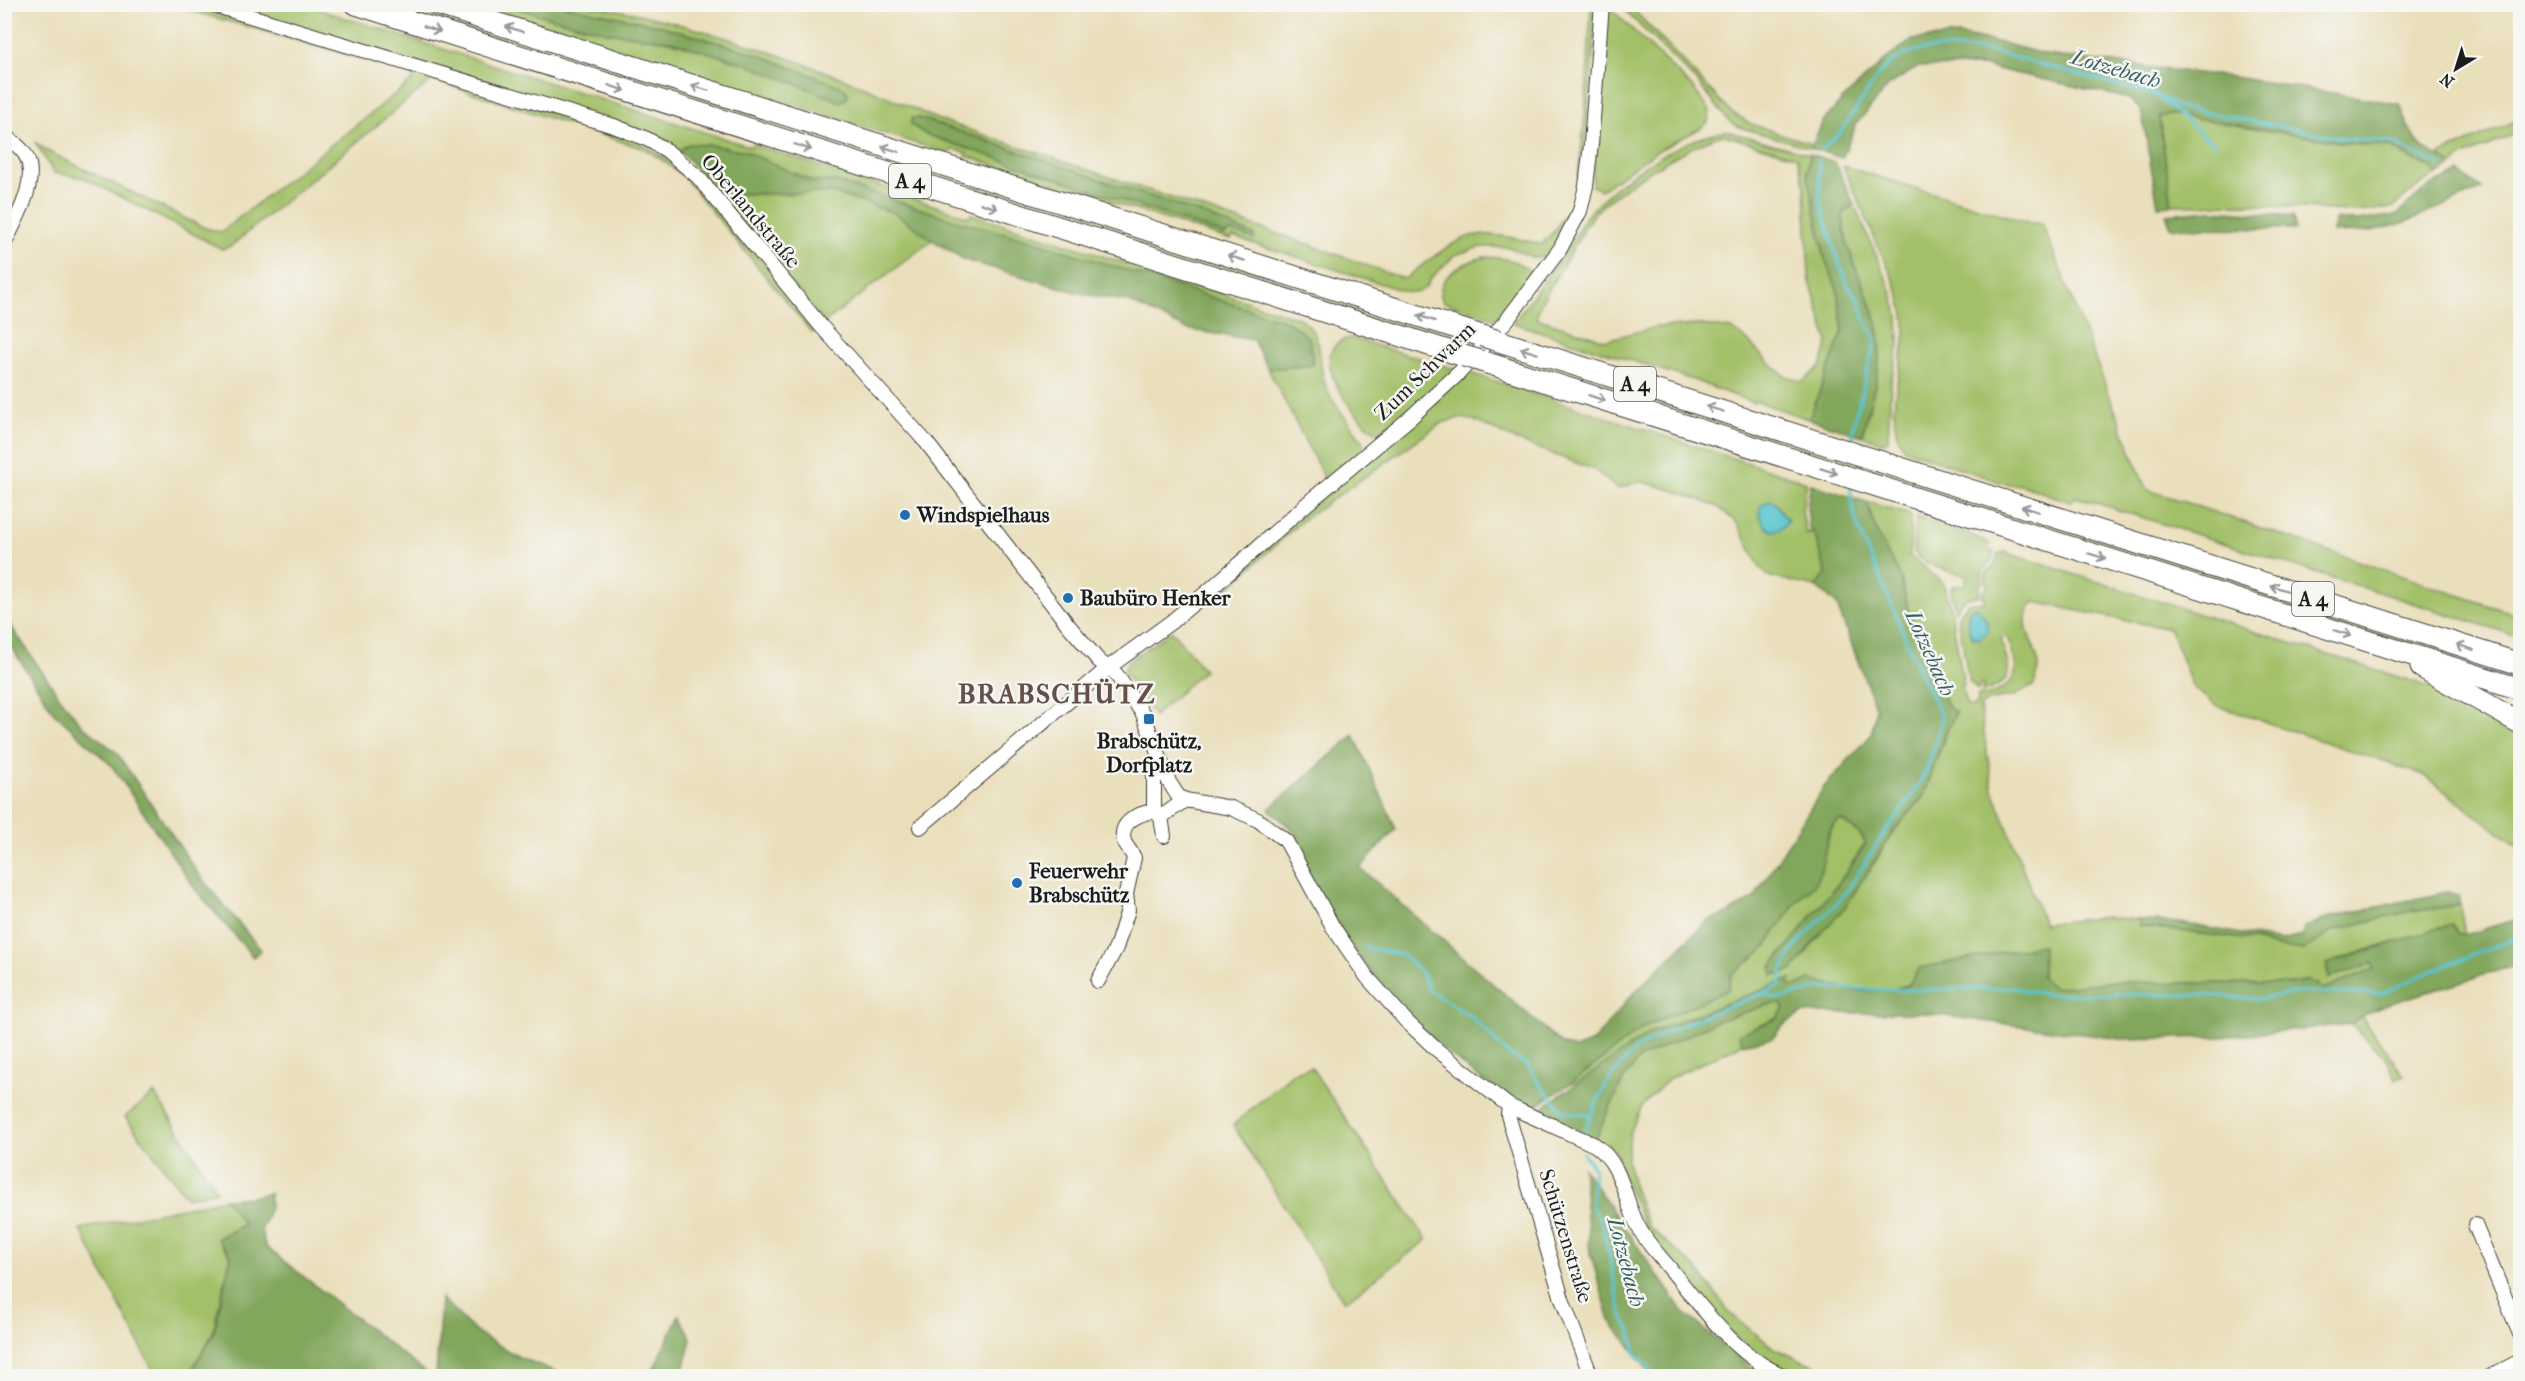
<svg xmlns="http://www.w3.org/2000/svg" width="2525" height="1381" viewBox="0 0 2525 1381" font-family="'IM FELL French Canon',serif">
  <rect width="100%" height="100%" fill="#f6f6f2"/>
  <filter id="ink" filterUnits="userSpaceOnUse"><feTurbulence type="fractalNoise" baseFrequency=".0167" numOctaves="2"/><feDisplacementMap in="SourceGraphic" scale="12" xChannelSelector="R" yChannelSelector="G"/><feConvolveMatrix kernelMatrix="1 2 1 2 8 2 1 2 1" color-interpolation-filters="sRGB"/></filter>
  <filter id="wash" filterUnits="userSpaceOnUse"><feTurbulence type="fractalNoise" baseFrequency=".008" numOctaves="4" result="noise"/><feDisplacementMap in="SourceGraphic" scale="24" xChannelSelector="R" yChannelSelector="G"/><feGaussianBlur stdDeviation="1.35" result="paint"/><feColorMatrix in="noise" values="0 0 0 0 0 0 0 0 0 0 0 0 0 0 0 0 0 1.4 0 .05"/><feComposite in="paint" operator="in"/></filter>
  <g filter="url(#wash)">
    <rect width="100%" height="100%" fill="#eadfbb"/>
    <g fill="#a2c067" stroke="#5f6e42" stroke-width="1.5" fill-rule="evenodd">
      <polygon points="171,5 191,5 409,68 633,138 682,167 818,328 812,333 685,178 665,162 645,149 432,80 231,246 222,249 84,178 54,173 35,142 49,152 205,228 221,232 413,80 411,74 407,72"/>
      <path d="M230,5H305L751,147L752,144L906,194V196L969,217L971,214L1301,319C1328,338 1315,363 1327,390C1336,408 1350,424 1362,440L1364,445L1362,452L1326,481L1268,369L1313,365L1310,339L1289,322L1034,241L958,221L834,181L813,182L745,151L678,152Z"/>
      <path d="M480,5H508L548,17L607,32L670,41L743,63L757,54L658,25L559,5C615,5 667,20 720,36C793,58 865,85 934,118L1311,245L1404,279C1422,266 1455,237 1476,235C1498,233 1521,240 1542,244L1554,231L1573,201L1572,205L1575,208L1549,257L1534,258L1509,247H1480L1455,255L1431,278L1426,287L1419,292H1407L1233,237L1231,240L966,156L967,153L953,149L949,154ZM920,118L1205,215L1254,235V238L1230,231L1225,235L925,134L911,125Z"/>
      <polygon points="1591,5 1597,5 1583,179 1578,178 1585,115"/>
      <polygon points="1607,5 1693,88 1710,111 1708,122 1701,128 1657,151 1601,190 1592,186"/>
      <polygon points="1619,5 1629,5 1731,112 1751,124 1812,144 1811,148 1736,126 1728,120 1697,82"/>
      <polygon points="2170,114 2353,144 2390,146 2409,158 2433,168 2437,175 2425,181 2392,208 2358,212 2251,204 2172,205 2159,117"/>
      <polygon points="2520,119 2520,132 2464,156 2453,165 2439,155"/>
      <path d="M1726,131L1810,154L1807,173L1825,259L1837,289L1843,331L1809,419L1755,401L1754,403L1693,380L1513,323C1532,297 1551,271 1570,244C1577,234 1581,222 1589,213C1622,176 1678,140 1726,131ZM1724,135L1797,157L1805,187L1809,278L1828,342L1821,366L1802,382L1784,375L1765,359L1750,343L1732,329L1701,325L1657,327L1605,340L1536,318L1541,303L1592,216C1615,190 1691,143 1724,135Z"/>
      <path d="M1843,166L2030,223H2042L2146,489L2520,616V637L2090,501L2074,497L2071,502L2021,485L2002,483L1904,449C1881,413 1905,367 1905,328C1905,299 1890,272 1878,246C1867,219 1855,193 1843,166Z"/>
      <polygon points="719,189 737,194 833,193 895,213 932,240 824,323 714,190"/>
      <path d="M1854,204L1891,290L1898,315L1899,345L1891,381L1888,440L1885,443L1862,436C1870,401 1886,359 1877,323C1867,286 1844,254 1843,214Z"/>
      <path d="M1483,257C1500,257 1520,259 1531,273V278L1496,319L1443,302C1432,277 1464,263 1483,257Z"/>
      <path d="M1351,338L1456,369L1388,430L1377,432C1353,419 1300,347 1351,338Z"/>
      <polygon points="1467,372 1807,482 1802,511 1806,533 1814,532 1826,574 1815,587 1768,576 1759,566 1738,524 1718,507 1673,490 1639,481 1622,488 1616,488 1595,470 1518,441 1473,420 1459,418 1442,423 1303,520 1217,598 1223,584"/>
      <path d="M1867,502L1911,515L1910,556L1943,583L1950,605L1964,686L1961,687L1967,706H1974L1978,702V695C1988,696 1994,694 2002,689C2025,674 2014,659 2007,637L2001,638C2007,666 2020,680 1982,692L1983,685L1980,684L1978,690L1969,681L1958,616L1968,603L1984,602L1986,598L1982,596L1988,584L1985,583L1986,573L1993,568L1998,554H2003L2004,552L2433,688L2479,710L2520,737V848L2423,775L2215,705L2192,686L2170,629L2034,602C2013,626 2039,644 2039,668C2039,674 2035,681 2033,686L2014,696L1987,701L1980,707L1993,790L2044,924L2104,917L2139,920L2140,926L2260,941L2273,946L2304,950L2333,930L2402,913L2460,905L2465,935L2381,945L2327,964L2329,978L2372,963L2374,969L2323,989C2310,978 2303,982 2287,984L2108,982L2054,988L2042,977L2043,946L1890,990L1852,991L1810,980L1798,986H1789L1790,980L1651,1032L1576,1086L1573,1082L1644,1027L1728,990L1731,975L1763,950L1796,902L1814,885L1820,871L1830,832L1834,824L1841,820L1859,833L1866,843L1841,880L1771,967L1793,970L1875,863L1892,833L1923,797L1946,733L1956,712L1950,709L1943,697L1932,654L1908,611L1901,578L1877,534Z"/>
      <path d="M1917,517L1956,529V532L1961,533L1962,530L1990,544L1988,550L1994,552L1989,565L1983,570L1979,596C1967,596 1961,601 1955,610L1951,589L1952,586L1965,585L1967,575C1954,573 1919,565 1914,551C1912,542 1916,527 1917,517Z"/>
      <polygon points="1172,631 1204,670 1154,716 1124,672 1128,661"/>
      <path d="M1780,1003L1784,1008L1776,1019L1739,1034L1742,1044L1670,1078L1642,1106L1630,1133L1627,1159L1632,1182L1648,1226L1697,1269L1731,1314L1775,1349L1840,1376H1798L1770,1363L1724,1328L1648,1235L1616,1159L1618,1156C1614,1148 1602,1143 1594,1142L1623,1080L1640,1058L1717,1021L1767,1005Z"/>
      <polygon points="2361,1016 2404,1075 2395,1079 2388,1061 2351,1024"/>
      <polygon points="1311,1067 1427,1240 1344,1302 1233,1125 1293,1073"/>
      <polygon points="154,1093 217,1191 187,1198 125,1117"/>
      <polygon points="225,1199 245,1224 217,1239 231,1256 212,1335 188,1376 156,1376 80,1229"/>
    </g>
    <g fill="#81a65c" stroke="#4e613c" stroke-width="1.5">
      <polygon points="508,5 559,5 658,25 757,54 842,87 848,93 847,98 841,102 743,63 670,41 607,32 548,17"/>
      <path d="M1958,35L2002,43L2047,55L2240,78L2400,104C2406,119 2410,136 2423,147C2431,154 2444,159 2453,165L2437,175L2433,168L2409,158L2390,146L2353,144L2170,114L2159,117L2172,205L2158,206L2141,109L2130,99L1984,66L1918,67L1889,85L1857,123L1842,158L1811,148L1822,123L1843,99L1886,59L1912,40Z"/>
      <polygon points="912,118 920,118 1205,215 1255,236 1254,239 1230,231 1225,235 925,134 911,124"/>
      <polygon points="688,144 712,145 745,151 813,182 834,181 958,221 1034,241 1289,322 1310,339 1313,365 1268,369 1253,340 1186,329 1127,301 1083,294 965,260 932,240 895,213 833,193 737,194 719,189 714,190 688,159 678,152"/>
      <path d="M1810,154L1835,162L1854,204L1843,214C1843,253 1867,286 1877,323C1886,359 1870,401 1862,436L1809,419L1843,331L1837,289L1825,259L1807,173Z"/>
      <path d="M2460,173L2482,189C2429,210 2393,237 2333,232L2335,219L2358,221L2396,215L2429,187Z"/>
      <polygon points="2212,210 2293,216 2295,229 2171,228 2166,214"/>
      <polygon points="1811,484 1867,502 1877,534 1901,578 1908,611 1932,654 1943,697 1950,709 1956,712 1946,733 1923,797 1892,833 1846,906 1809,947 1793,970 1773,975 1771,967 1841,880 1866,843 1859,833 1841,820 1834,824 1829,832 1821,871 1814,885 1796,902 1763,950 1731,975 1728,990 1644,1027 1573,1082 1526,1112 1472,1073 1408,1018 1348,943 1290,841 1297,834 1269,809 1354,735 1396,829 1360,868 1562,1044 1575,1049 1593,1042 1628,999 1707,921 1728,913 1754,898 1824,787 1871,735 1876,709 1836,603 1815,587 1826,574 1814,532 1810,533 1807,508"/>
      <polygon points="4,616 63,702 82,725 117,753 199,875 261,950 253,957 195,889 112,766 54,713 5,637"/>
      <polygon points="2447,892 2458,895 2460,905 2402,913 2334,930 2304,950 2273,946 2260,941 2140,926 2139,920 2180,923 2281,941 2302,936 2305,927 2326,918"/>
      <path d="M2520,918V964L2391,1003L2361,1016L2351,1024L2221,1037L2120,1039L1923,1013H1802L1782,1026L1773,1038L1742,1044L1739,1034L1776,1019L1784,1008L1780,1003L1767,1005L1717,1021L1640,1058L1623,1080L1594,1142L1533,1114L1651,1032L1791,979L1789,986H1798L1810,980L1859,991L1890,990L1908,986L1919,968L2043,945L2042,977L2054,988L2108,982L2287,984C2304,982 2309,976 2323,989L2374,969L2372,963L2329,978L2326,964L2452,924L2459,935H2465Z"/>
      <polygon points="1583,1168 1683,1312 1763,1376 1652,1376 1610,1320 1590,1253"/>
      <polygon points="270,1193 270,1207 261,1231 266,1247 430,1376 188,1376 213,1335 231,1256 217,1239 244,1224 225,1199 250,1197"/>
      <polygon points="441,1298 477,1333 519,1357 567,1376 436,1376"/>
      <polygon points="679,1315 691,1338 683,1376 646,1376 652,1372"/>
    </g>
    <g fill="#57c4ce" stroke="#3a7075" stroke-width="1.5">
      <path d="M1770,500L1776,504L1788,521L1781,529L1772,531C1764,527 1758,516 1760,507Z"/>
      <path d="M1972,608H1977L1986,619L1988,632L1979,639L1973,637C1967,629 1965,615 1972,608Z"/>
    </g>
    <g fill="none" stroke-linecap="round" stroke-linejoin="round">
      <g stroke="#57c4ce" stroke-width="3">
        <polyline points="2159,98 2215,145"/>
        <polyline points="1821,150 1840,133 1880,73 1892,62 1913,51 1938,48 1986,50 2155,95 2182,108 2347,139 2390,142 2440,165"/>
        <polyline points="1819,160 1820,201 1835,252 1849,288 1859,300 1868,328 1876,338 1854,422 1852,443"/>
        <polyline points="1365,947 1403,955 1422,973 1429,990 1472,1017 1506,1052 1529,1066 1537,1081 1563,1111 1591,1116"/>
        <polyline points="1762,993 1777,999 1821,988 1913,990 2014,988 2044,994 2205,995 2257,999 2299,992 2382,994 2422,975 2520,936"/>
        <path d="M1585,1130L1597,1101L1611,1077L1635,1049L1682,1025L1780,986C1780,952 1817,925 1838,902C1855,882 1866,859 1881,838C1898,813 1923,787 1931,757C1934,748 1942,725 1941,717C1938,705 1925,684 1920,672C1908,647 1899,622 1888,596C1875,563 1849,523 1851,486"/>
        <polyline points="1583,1153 1594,1168 1592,1207 1602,1223 1621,1312 1631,1332 1635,1353 1649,1367 1653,1376"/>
      </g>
    </g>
  </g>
  <g filter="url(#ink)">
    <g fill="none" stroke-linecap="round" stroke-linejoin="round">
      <g stroke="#3b3934" stroke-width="16">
        <g id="minor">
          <path d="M210,4L614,126L647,139L666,150L698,177L821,326L926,442L1069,626L1099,661L1116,674L1143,714L1169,782L1178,796L1185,800L1231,808L1258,820L1286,841L1333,927L1367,977L1406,1021L1436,1049L1509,1106L1595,1145C1624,1166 1623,1199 1639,1228C1647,1244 1661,1257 1672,1271C1702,1308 1739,1359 1785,1376"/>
          <path d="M4,134C12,142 23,148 27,158C38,183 15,222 4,244"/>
          <polyline points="1159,760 1154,768 1154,811 1161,817 1185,800"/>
          <polyline points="1161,817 1164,836"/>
          <polyline points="920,827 1109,667 1171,622 1206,593 1309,502 1410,418 1460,372 1507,320 1560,249 1580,211 1586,186 1591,144 1602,4"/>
          <path d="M1098,981L1116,948L1128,910L1126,894L1134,858C1132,852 1126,847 1124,841C1118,822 1140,813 1154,811"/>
          <polyline points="1509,1106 1508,1115 1562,1299 1591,1376"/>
          <polyline points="2475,1225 2520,1334"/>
          <polyline points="2491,1376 2520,1361"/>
        </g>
      </g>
      <g stroke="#3b3934" stroke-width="23">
        <g id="highway">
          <polyline points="356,4 1464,356"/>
          <polyline points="436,4 1482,336"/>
          <polyline points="1499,341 2520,664"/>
          <polyline points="1481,361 2520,689"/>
          <polyline points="2421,667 2520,723"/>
        </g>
      </g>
      <use href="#minor" stroke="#fff" stroke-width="14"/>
      <use href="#highway" stroke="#fff" stroke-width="21"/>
      <g stroke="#3b3934" stroke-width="23" stroke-linecap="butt">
        <g id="highway-bridge">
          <polyline points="1482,336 1499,341"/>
          <polyline points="1464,356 1481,361"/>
        </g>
      </g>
      <use href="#highway-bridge" stroke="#fff" stroke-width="21"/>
    </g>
    <defs><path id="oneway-shaft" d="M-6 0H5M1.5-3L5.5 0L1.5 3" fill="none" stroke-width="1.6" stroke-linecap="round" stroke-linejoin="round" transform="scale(1.5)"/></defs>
    <g stroke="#999">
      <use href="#oneway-shaft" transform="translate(432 29) rotate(18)"/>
      <use href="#oneway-shaft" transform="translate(514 29) rotate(-162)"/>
      <use href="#oneway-shaft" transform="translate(617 88) rotate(18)"/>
      <use href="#oneway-shaft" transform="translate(700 88) rotate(-163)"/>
      <use href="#oneway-shaft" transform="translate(803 147) rotate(18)"/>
      <use href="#oneway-shaft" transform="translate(890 149) rotate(-162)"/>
      <use href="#oneway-shaft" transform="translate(989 206) rotate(18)"/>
      <use href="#oneway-shaft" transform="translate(1236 258) rotate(-163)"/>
      <use href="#oneway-shaft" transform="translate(1426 318) rotate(-162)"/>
      <use href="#oneway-shaft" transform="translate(1529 351) rotate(-163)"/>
      <use href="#oneway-shaft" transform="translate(1597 398) rotate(18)"/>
      <use href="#oneway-shaft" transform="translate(1715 409) rotate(-163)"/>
      <use href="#oneway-shaft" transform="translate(1829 471) rotate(17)"/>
      <use href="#oneway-shaft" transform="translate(2030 509) rotate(-162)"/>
      <use href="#oneway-shaft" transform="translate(2097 556) rotate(17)"/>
      <use href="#oneway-shaft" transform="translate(2279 588) rotate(-162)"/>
      <use href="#oneway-shaft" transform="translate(2343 633) rotate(17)"/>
      <use href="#oneway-shaft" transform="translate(2465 647) rotate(-162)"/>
    </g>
  </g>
  <g fill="#1f6fb2" stroke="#f6f6f2" stroke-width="2">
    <circle cx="905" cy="515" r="6"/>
    <circle cx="1068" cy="598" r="6"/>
    <rect x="1143" y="713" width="12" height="12" rx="3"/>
    <circle cx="1017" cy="883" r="6"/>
  </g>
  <g text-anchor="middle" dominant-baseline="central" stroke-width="5" stroke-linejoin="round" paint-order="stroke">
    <g fill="#f6f6f2" stroke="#5d5d5c" stroke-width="1.5">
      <rect x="889" y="164" width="42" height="34" rx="4.5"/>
      <rect x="1614" y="367" width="42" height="34" rx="4.5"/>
      <rect x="2292" y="582" width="42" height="34" rx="4.5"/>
    </g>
    <g font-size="20" font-weight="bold" fill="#1c1c1c">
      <text x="910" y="181">A 4</text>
      <text x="1635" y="384">A 4</text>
      <text x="2313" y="599">A 4</text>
    </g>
    <g font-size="21" fill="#1c1c1c" stroke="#f6f6f2">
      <text transform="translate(751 211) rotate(50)">Oberlandstraße</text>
      <text transform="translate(1425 371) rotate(-44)">Zum Schwarm</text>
      <text transform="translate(1566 1236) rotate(73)">Schützenstraße</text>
    </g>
    <g font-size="21" font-weight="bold" fill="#1c1c1c" stroke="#f6f6f2" text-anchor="start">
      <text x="917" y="515">Windspielhaus</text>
      <text x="1080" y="598">Baubüro Henker</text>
      <text x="1149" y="741" text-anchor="middle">Brabschütz,<tspan x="1149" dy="24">Dorfplatz</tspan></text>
      <text x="1029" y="871">Feuerwehr<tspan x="1029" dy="24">Brabschütz</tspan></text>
    </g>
    <g font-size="22" font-style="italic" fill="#345f63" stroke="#f6f6f2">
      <text transform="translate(2116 69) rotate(16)">Lotzebach</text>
      <text transform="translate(1930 653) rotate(66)">Lotzebach</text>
      <text transform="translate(1626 1262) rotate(75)">Lotzebach</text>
    </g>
    <g font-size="27" font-weight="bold" letter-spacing="1.5" fill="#64504a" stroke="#f6f6f2">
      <text x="1057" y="694">BRABSCHÜTZ</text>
    </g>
  </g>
  <rect width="2525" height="1381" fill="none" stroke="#f6f6f2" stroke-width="24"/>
  <g transform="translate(2456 69) rotate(218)" stroke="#f6f6f2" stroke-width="4.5" paint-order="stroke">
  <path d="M0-4.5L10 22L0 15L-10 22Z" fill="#1c1c1c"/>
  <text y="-9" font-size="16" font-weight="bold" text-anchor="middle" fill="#1c1c1c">N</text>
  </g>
</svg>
